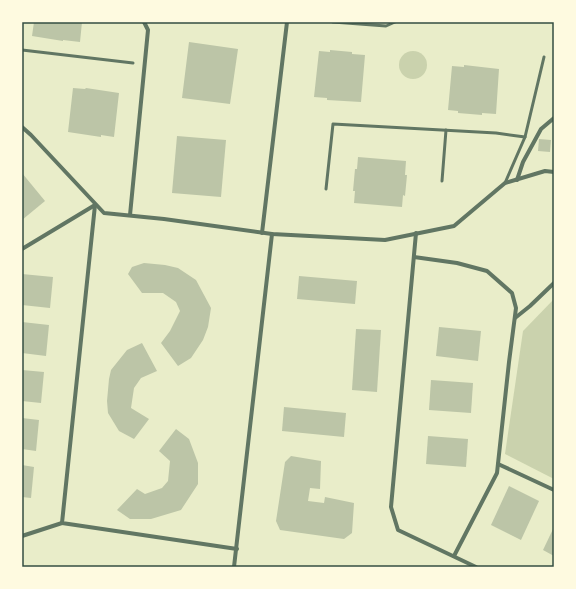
<svg xmlns="http://www.w3.org/2000/svg" width="576" height="589" viewBox="0 0 576 589" font-family="Inter,sans-serif">
  <rect width="100%" height="100%" fill="#e9edc9"/>
  <g fill="#cad2ad">
    <circle cx="413" cy="65" r="14"/>
    <polygon points="554,299 554,479 505,454 523,331"/>
  </g>
  <g fill="#bcc5a7">
    <polygon points="34,22 82,22 80,42 63,40 63,41 32,36"/>
    <polygon points="189,42 238,49 230,104 182,98"/>
    <polygon points="330,50 352,52 352,54 365,55 361,102 327,100 327,98 314,97 319,51 330,52"/>
    <polygon points="464,65 499,69 496,114 482,113 482,115 458,113 458,111 448,110 452,66 464,67"/>
    <polygon points="73,88 85,89 86,88 119,93 114,137 101,135 101,137 68,132"/>
    <polygon points="177,136 226,140 221,197 172,193"/>
    <polygon points="539,139 551,140 550,152 538,151"/>
    <polygon points="358,157 406,161 405,175 407,175 405,196 403,195 402,207 354,203 355,191 353,191 355,169 357,169"/>
    <polygon points="22,173 45,201 22,220"/>
    <polygon points="144,263 165,265 178,268 196,280 211,308 208,327 203,340 191,358 178,366 161,343 170,331 180,311 176,302 163,293 142,293 128,274 132,267"/>
    <polygon points="22,274 53,277 50,308 22,305"/>
    <polygon points="299,276 357,281 355,304 297,299"/>
    <polygon points="22,322 49,325 46,356 22,353"/>
    <polygon points="439,327 481,331 478,361 436,356"/>
    <polygon points="356,329 381,330 377,392 352,390"/>
    <polygon points="142,343 157,371 141,378 134,388 131,408 149,419 134,439 119,431 108,413 107,401 109,379 111,370 127,350"/>
    <polygon points="22,370 44,372 41,403 22,401"/>
    <polygon points="431,380 473,383 471,413 429,410"/>
    <polygon points="284,407 346,413 344,437 282,431"/>
    <polygon points="22,418 39,420 36,451 22,449"/>
    <polygon points="176,429 189,439 198,463 198,484 181,510 151,519 130,519 117,510 137,489 145,494 162,488 168,481 170,461 159,451"/>
    <polygon points="428,436 468,439 466,467 426,464"/>
    <polygon points="291,456 321,461 320,489 310,488 308,501 324,503 325,497 354,503 352,533 344,539 280,530 276,521 285,462"/>
    <polygon points="22,465 34,467 31,498 22,497"/>
    <polygon points="509,486 539,501 521,540 491,525"/>
    <polygon points="554,527 554,556 543,550"/>
  </g>
  <g fill="none" stroke-linecap="round" stroke-linejoin="round">
    <g stroke="#617663" stroke-width="3">
      <polyline points="333,22 386,26 395,22"/>
      <polyline points="22,50 133,63"/>
      <polyline points="442,181 446,130"/>
      <polyline points="505,183 525,137 544,57"/>
      <polyline points="326,189 333,124 496,133 525,137"/>
    </g>
    <g stroke="#617663" stroke-width="4">
      <polyline points="22,127 31,135 104,213 164,219 272,234 385,240 454,226 505,183 545,171 554,172"/>
      <polyline points="517,180 523,162 541,129 554,118"/>
      <polyline points="95,205 62,523 237,549"/>
      <polyline points="130,215 148,30 144,22"/>
      <polyline points="262,233 287,22"/>
      <polyline points="416,233 391,507 398,530 476,567"/>
      <polyline points="22,249 95,205"/>
      <polyline points="414,257 457,263 487,271 512,293 516,308 509,362 497,473 454,556"/>
      <polyline points="515,318 530,306 554,283"/>
      <polyline points="498,464 554,490"/>
      <polyline points="22,536 62,523"/>
      <polyline points="234,567 272,234"/>
    </g>
  </g>
  <rect width="576" height="589" fill="none" stroke="#fefae0" stroke-width="46"/>
  <rect x="23" y="23" width="530" height="543" fill="none" stroke="#344e41" stroke-width="1.5"/>
</svg>
